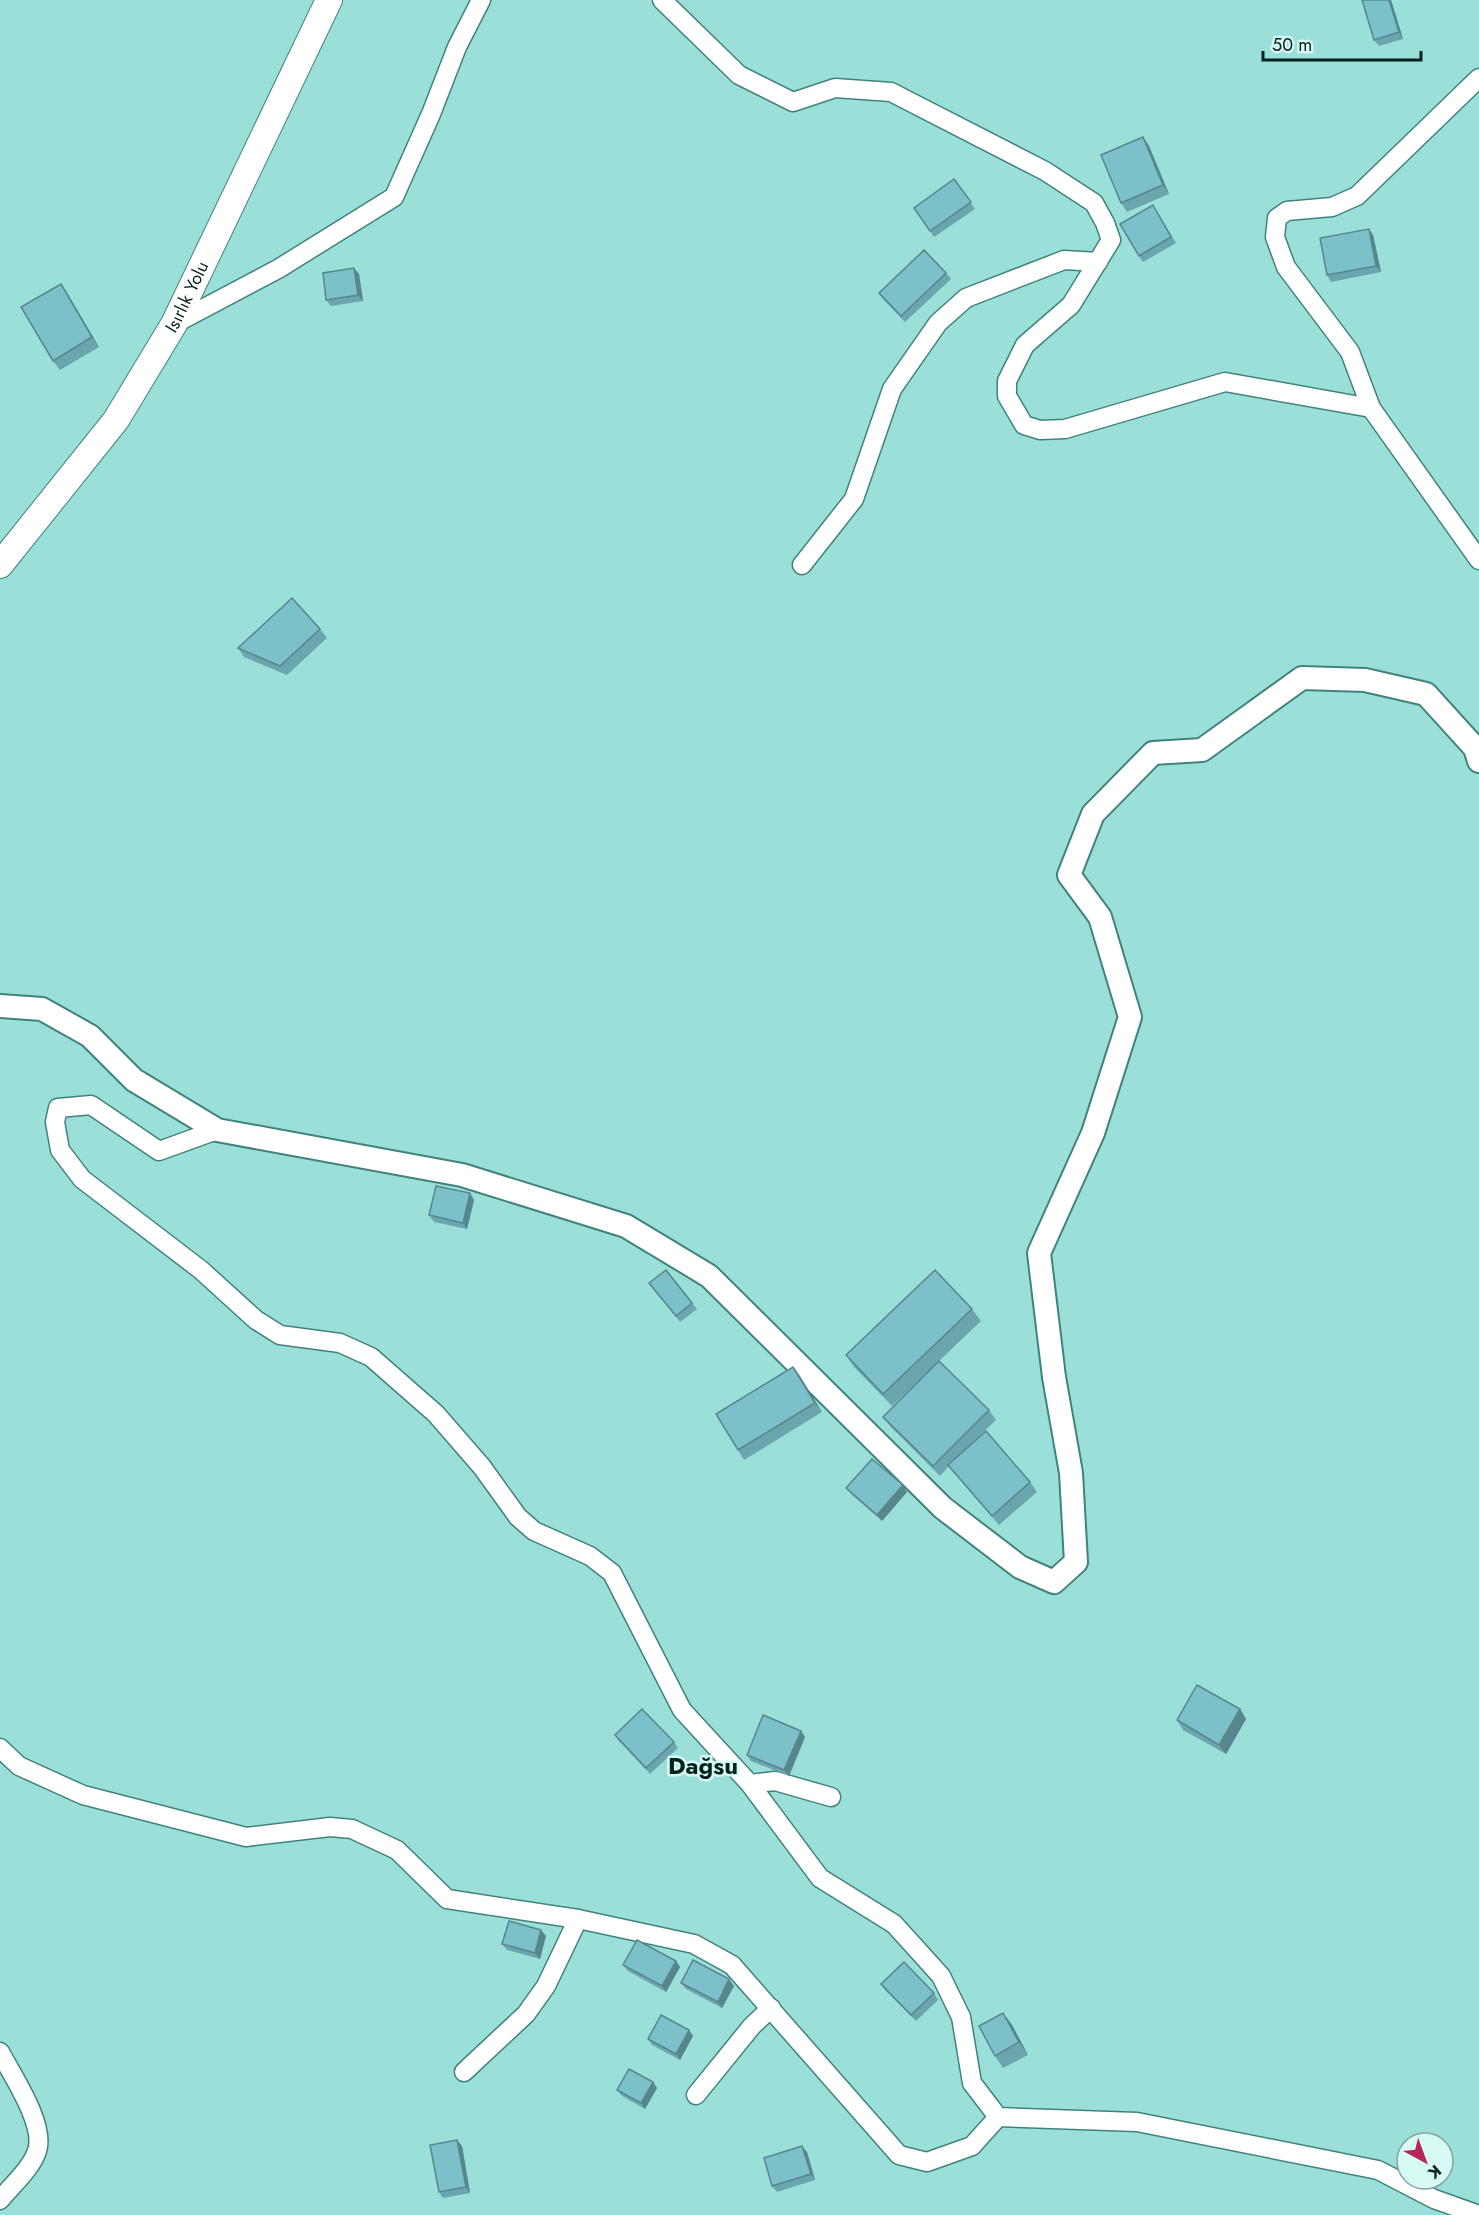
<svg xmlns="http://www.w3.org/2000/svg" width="1479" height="2215" viewBox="0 0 1479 2215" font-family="Jost,sans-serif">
  <rect width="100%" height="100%" fill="#9be0d8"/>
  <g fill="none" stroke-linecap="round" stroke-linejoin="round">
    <g stroke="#3f837c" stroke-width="21">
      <g id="minor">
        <polyline points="662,0 739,75 793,102 835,88 891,92 1045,171 1094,203 1105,223 1111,240 1071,305 1025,345 1007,381 1007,396 1024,425 1040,430 1065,429 1225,382 1371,408"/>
        <polyline points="1479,78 1357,196 1332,207 1287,211 1277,218 1275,237 1286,267 1350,352 1371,408 1479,560"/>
        <polyline points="174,324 278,269 394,197 431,114 457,47 481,0"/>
        <polyline points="802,565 854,499 892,389 938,323 966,298 1064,260 1098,262"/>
        <polyline points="217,1130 159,1151 91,1105 58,1108 55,1122 60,1150 82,1179 201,1270 256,1320 280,1335 340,1343 371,1357 436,1414 482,1467 518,1517 534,1531 590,1556 612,1573 682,1710 750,1784 820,1878 894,1924 941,1976 961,2017 972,2083 998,2117 1137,2122 1378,2170 1434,2199 1479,2215"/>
        <polyline points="0,1748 19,1766 83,1795 246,1837 330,1827 352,1829 397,1850 447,1899 578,1919 694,1944 732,1965 899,2155 927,2162 972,2146 998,2117"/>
        <polyline points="750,1784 775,1781 831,1797"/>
        <path d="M0,2052C12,2075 46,2125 37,2151C31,2169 12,2185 0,2200"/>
        <polyline points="464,2072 526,2014 546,1986 578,1919"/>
        <polyline points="696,2095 752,2026 771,2008"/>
      </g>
    </g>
    <g stroke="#3f837c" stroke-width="26">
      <polyline id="tertiary" points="0,1006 42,1009 90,1036 134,1080 217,1130 462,1175 626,1226 709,1276 943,1508 1020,1567 1054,1582 1076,1562 1071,1473 1054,1377 1039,1253 1093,1133 1130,1017 1100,917 1069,875 1093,814 1153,753 1202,750 1302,678 1365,680 1426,694 1475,748 1479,761"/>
    </g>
    <g stroke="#3f837c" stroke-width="28">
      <g id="secondary">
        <path id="s1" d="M0,565L116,420L174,324L329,0"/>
      </g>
    </g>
    <use href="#minor" stroke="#fff" stroke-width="18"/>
    <use href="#tertiary" stroke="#fff" stroke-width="22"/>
    <use href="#secondary" stroke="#fff" stroke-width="26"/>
  </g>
  <g fill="#6ba5ad">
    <polygon points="1362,0 1391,0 1403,39 1379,46 1374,40"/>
    <polygon points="1143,137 1149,146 1169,194 1127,212 1121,203"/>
    <polygon points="954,179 975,209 934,237 914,208"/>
    <polygon points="1157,211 1176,243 1143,262 1139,256"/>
    <polygon points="1369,229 1373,235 1381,272 1331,282 1327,275"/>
    <polygon points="946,273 951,279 905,322 883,299 879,293"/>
    <polygon points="359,274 363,301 331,306 326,300"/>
    <polygon points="67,293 99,347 60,370 53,361"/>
    <polygon points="320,629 327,638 287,675 244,657 238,648"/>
    <polygon points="474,1200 467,1229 434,1222 429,1215"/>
    <polygon points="649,1283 692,1303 697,1309 680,1322"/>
    <polygon points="972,1309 981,1321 939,1361 989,1410 996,1420 968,1447 1030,1482 1037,1492 999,1525 955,1474 949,1466 940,1476 890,1426 883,1417 938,1362 892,1406 855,1368 846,1355"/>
    <polygon points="793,1367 822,1412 744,1460 738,1450"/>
    <polygon points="846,1488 907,1492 882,1521 851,1494"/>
    <polygon points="1240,1709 1246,1719 1226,1754 1183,1730 1177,1720"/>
    <polygon points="615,1735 674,1742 678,1748 650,1774 619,1741"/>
    <polygon points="805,1737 789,1776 751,1761 747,1755"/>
    <polygon points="546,1936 540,1959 507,1950 502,1944"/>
    <polygon points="676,1961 680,1967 666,1992 628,1971 623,1965"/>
    <polygon points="681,1983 734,1986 722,2008 686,1989"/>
    <polygon points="881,1984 934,1993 938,2000 916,2021 885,1990"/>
    <polygon points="1003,2013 1012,2025 1028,2055 1003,2068 995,2056"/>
    <polygon points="693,2036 680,2060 652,2045 648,2039"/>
    <polygon points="653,2082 657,2088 645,2109 622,2096 617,2090"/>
    <polygon points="462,2146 470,2193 443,2198 439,2192"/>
    <polygon points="807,2152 815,2180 777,2192 772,2186"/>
  </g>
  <g fill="#57868d">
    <polygon points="1389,0 1391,0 1403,39 1399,32"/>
    <polygon points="1143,137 1149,146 1169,194 1163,185"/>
    <polygon points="1369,229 1373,235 1381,272 1376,266"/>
    <polygon points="354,268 359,274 363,301 358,295"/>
    <polygon points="61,284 67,293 99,347 92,337"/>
    <polygon points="470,1193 474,1200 467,1229 463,1223"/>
    <polygon points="793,1367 800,1376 822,1412 815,1403"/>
    <polygon points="903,1485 907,1492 882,1521 877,1515"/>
    <polygon points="1240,1709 1246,1719 1226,1754 1219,1745"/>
    <polygon points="801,1731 805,1737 789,1776 784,1770"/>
    <polygon points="541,1930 546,1936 540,1959 535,1953"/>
    <polygon points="676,1961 680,1967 666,1992 662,1986"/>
    <polygon points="729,1979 734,1986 722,2008 718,2002"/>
    <polygon points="1003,2013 1012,2025 1028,2055 1019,2042"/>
    <polygon points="689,2030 693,2036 680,2060 676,2054"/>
    <polygon points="653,2082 657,2088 645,2109 641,2103"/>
    <polygon points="457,2140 462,2146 470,2193 466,2187"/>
    <polygon points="802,2146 807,2152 815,2180 811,2174"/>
  </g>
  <g fill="#7cc0c9" stroke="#57868d" stroke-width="1.5">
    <polygon points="1362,0 1389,0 1399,32 1374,40"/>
    <polygon points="1143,137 1163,185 1121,203 1101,155"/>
    <polygon points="954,179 971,202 930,231 914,208"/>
    <polygon points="1153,205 1171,237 1139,256 1120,224"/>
    <polygon points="1369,229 1376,266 1327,275 1320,238"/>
    <polygon points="924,250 946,273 901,316 879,293"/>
    <polygon points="354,268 358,295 326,300 323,273"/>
    <polygon points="61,284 92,337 53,361 21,307"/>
    <polygon points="292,598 320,629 280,666 238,648"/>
    <polygon points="436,1186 470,1193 463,1223 429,1215"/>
    <polygon points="666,1270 692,1303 676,1316 649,1283"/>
    <polygon points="935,1270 972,1309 883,1394 846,1355"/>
    <polygon points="939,1361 989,1410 933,1466 883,1417"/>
    <polygon points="793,1367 815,1403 738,1450 716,1414"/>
    <polygon points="986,1431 1030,1482 992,1516 948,1465"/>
    <polygon points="872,1459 903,1485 877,1515 846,1488"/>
    <polygon points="1197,1685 1240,1709 1219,1745 1177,1720"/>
    <polygon points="642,1709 674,1742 646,1768 615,1735"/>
    <polygon points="763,1715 801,1731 784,1770 747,1755"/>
    <polygon points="509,1921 541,1930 535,1953 502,1944"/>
    <polygon points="637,1940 676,1961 662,1986 623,1965"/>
    <polygon points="693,1960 729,1979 718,2002 681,1983"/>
    <polygon points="904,1962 934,1993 911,2015 881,1984"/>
    <polygon points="1003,2013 1019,2042 995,2056 979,2026"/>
    <polygon points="661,2015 689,2030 676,2054 648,2039"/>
    <polygon points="629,2069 653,2082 641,2103 617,2090"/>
    <polygon points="457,2140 466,2187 439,2192 430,2145"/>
    <polygon points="802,2146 811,2174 772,2186 764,2158"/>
  </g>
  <g text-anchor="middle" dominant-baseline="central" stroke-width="5" stroke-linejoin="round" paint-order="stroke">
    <g font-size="18" fill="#04211e" stroke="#d8faf5">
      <text stroke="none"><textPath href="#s1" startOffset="328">Isırlık Yolu</textPath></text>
    </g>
    <g font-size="24" font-weight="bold" fill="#04211e" stroke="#d8faf5">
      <text x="703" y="1765">Dağsu</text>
    </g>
  </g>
  <g transform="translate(1425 2161) rotate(139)"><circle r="28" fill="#d8faf5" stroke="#83a39f" stroke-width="1.5"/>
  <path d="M0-4.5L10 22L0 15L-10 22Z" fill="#b62657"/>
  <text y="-9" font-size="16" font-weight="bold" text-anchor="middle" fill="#04211e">K</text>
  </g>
  <path d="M1263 51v9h158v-9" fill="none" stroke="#04211e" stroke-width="3"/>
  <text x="1272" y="51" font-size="18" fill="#04211e" stroke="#d8faf5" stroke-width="4.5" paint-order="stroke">50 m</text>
</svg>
